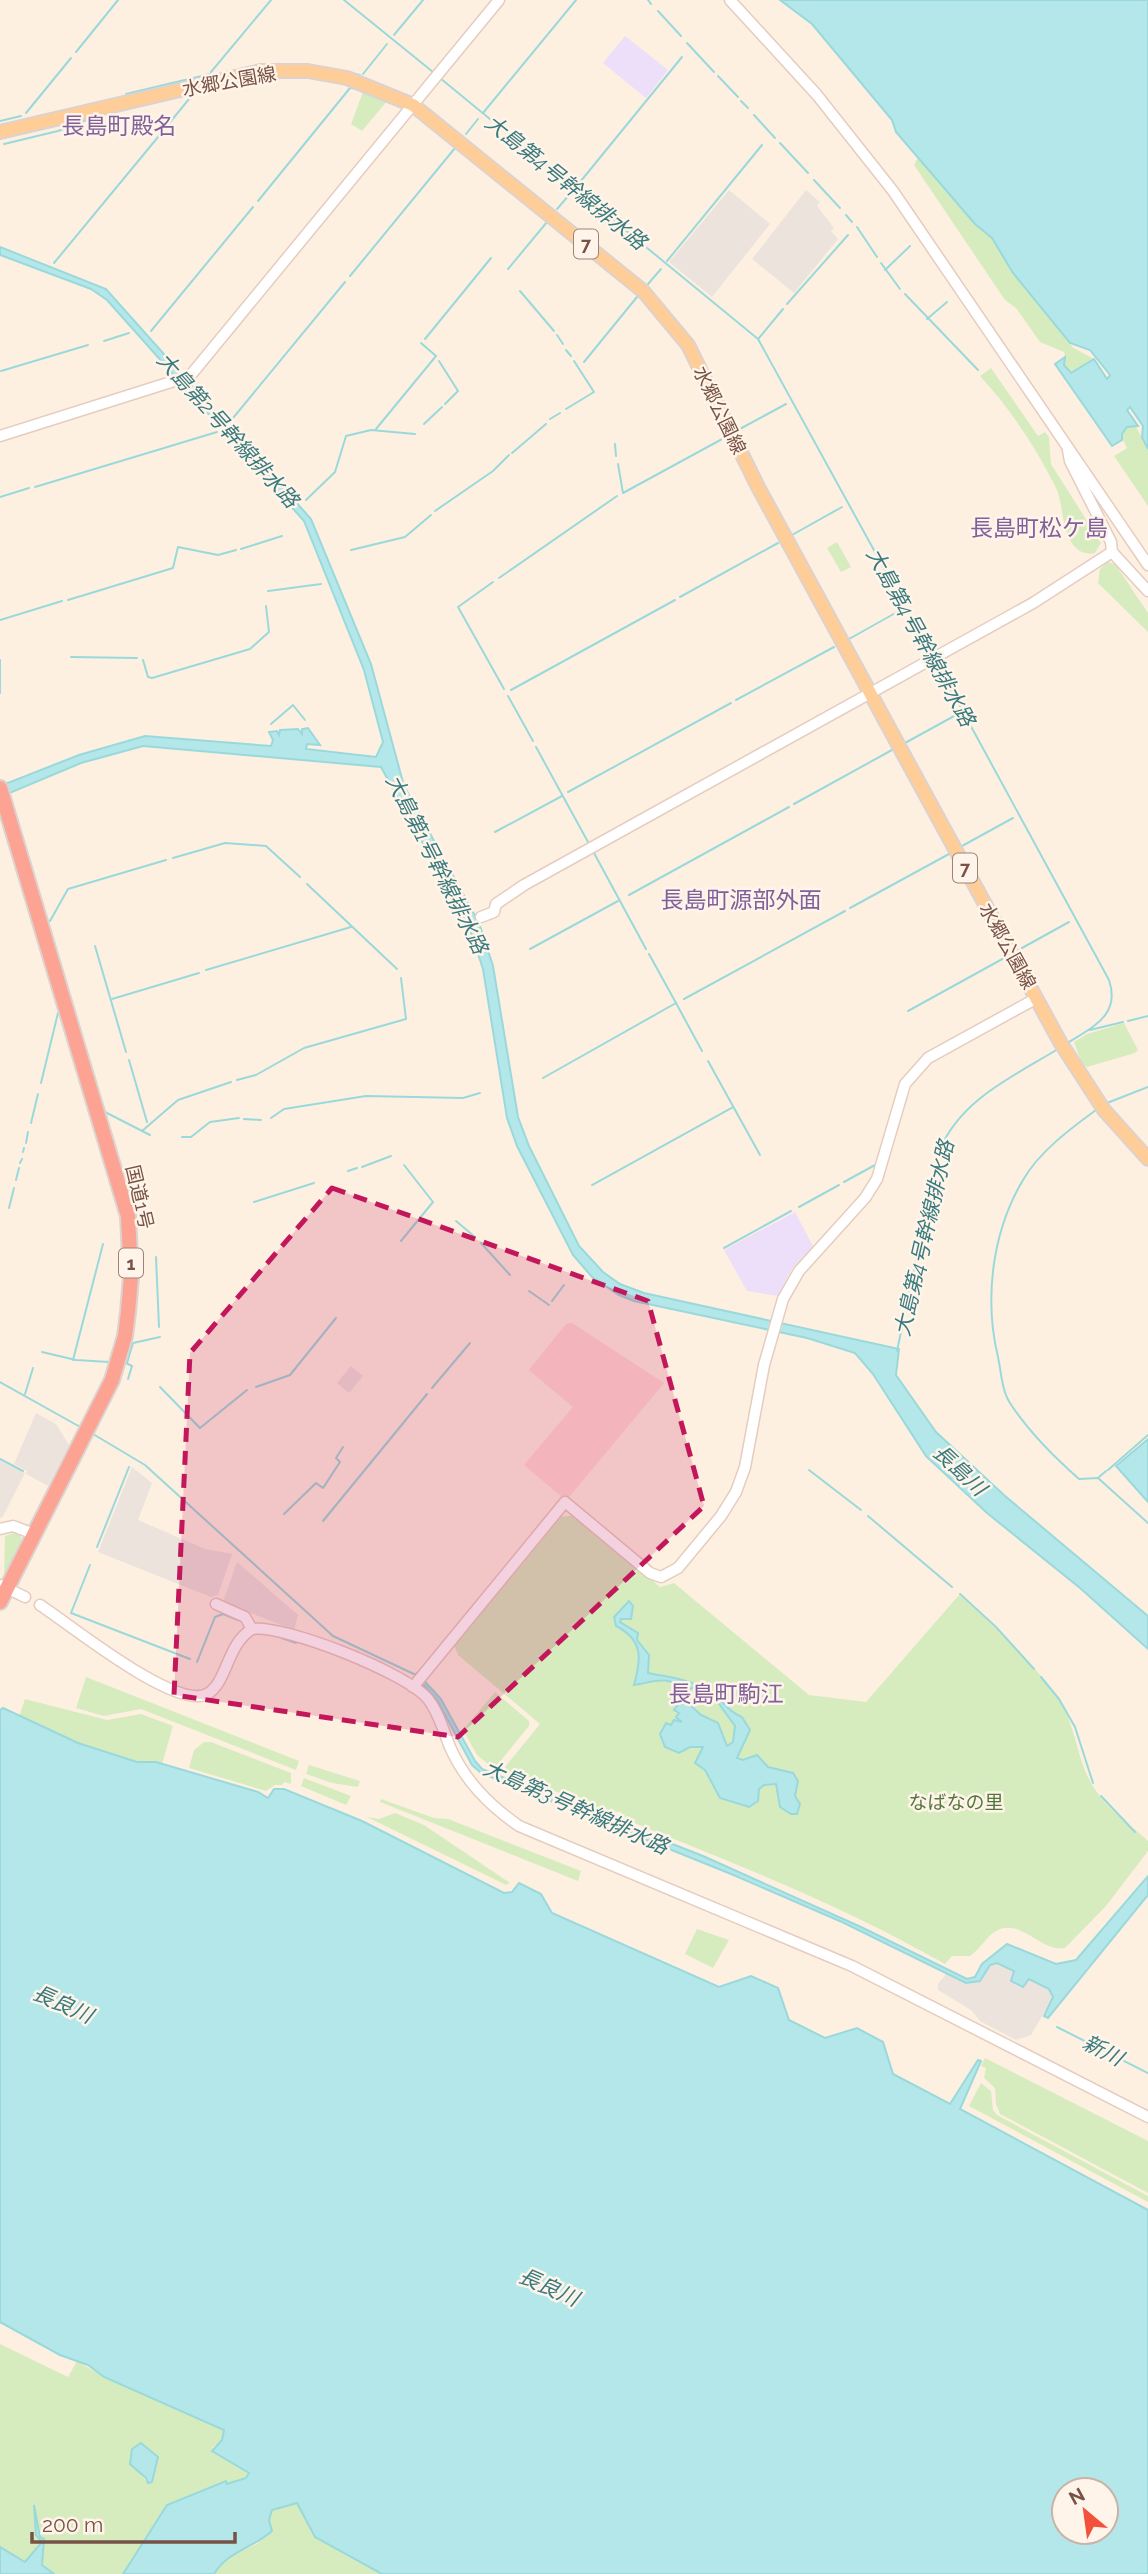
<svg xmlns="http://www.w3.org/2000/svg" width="1148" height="2574" viewBox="0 0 1148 2574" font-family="Raleway,'Noto Sans JP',sans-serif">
  <rect width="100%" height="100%" fill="#fef0e1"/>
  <polygon fill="#ffdcd4" points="572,1323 664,1383 569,1497 562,1497 524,1465 573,1407 529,1370 566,1324"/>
  <g fill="#ece3dd">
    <polygon points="729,190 770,224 712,297 669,262"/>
    <polygon points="806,190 820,202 817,206 834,228 831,231 838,239 794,293 752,259"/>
    <polygon points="351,1366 363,1376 349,1393 337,1383"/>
    <polygon points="36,1413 56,1424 69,1445 48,1486 26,1474 27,1471 14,1464"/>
    <polygon points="0,1461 25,1473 2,1518 0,1517"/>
    <polygon points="132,1467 152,1483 138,1520 205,1549 232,1554 218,1595 211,1597 98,1552"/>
    <polygon points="237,1562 298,1615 294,1630 223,1602"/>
    <polygon points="997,1963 1014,1971 1011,1981 1029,1979 1051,1991 1051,2001 1031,2035 1016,2040 980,2021 971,2010 938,1990 938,1984 946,1974 966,1983 983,1977 990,1965"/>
  </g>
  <g fill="#eddefa">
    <polygon points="625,36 668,70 646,98 603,63"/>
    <polygon points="795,1212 813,1246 791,1270 778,1296 747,1291 724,1250"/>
  </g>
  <g fill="#d6ecbf" fill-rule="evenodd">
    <polygon points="363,92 387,101 362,131 351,124"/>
    <polygon points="918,157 975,224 992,238 1013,273 1066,335 1072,347 1094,359 1104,374 1100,379 1128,412 1148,449 1148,506 1114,456 1127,448 1123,440 1112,446 1055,364 1065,357 1064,352 1040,342 1016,308 1005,300 914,165"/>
    <path d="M991,368L1038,436L1045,432L1049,437L1051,464L1101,543L1095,553C1089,555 1080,552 1077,549C1061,535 1064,505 1056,488C1037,449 1009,407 980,376Z"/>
    <polygon points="837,542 851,567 841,572 827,548"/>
    <polygon points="1107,562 1115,564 1148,613 1148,632 1098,583 1100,569"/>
    <polygon points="1124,1023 1138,1050 1135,1053 1087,1067 1081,1062 1074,1042 1087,1034"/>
    <path d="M575,1515L660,1587L674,1583L809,1695L866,1702L959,1595C994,1626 1033,1661 1059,1700C1076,1726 1076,1755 1090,1781C1105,1809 1128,1822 1148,1841V1851L1106,1906L1065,1948C1042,1953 1022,1919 998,1930C986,1936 981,1949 970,1956H952L945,1964C842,1905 731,1862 622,1818L621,1812L604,1811L507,1772L505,1767L540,1724L458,1655L454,1645L561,1517Z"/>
    <polygon points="16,1532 21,1535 21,1545 4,1578 5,1536"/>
    <polygon points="86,1677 299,1761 296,1770 141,1709 104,1716 76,1708"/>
    <polygon points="495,1692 529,1721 529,1726 494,1769 477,1755 463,1730"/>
    <polygon points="25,1699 107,1720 141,1714 173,1726 162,1764 137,1762 78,1743 19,1717"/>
    <polygon points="204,1742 211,1742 291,1773 291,1784 284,1782 282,1785 275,1785 266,1791 189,1768 194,1750"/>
    <polygon points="309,1765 360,1781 358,1787 332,1783 306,1774"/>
    <polygon points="304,1778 351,1796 346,1805 301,1786"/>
    <polygon points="381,1799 434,1818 448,1819 581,1871 578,1881 380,1802"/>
    <polygon points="395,1813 424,1825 510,1883 506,1885 498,1881 367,1817 379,1819"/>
    <polygon points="697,1929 729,1940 713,1968 685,1954"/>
    <polygon points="985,2058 1148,2141 1148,2193 1000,2114 996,2104 995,2088 984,2078 986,2068 981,2066"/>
    <polygon points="981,2083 991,2091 993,2110 997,2115 1148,2196 1148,2202 969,2106"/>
    <path d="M0,2344L68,2377L77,2361L104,2377L224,2430L222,2440L212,2448L249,2474L246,2478L167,2505L123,2574H54L42,2565L44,2539L40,2537L35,2514L38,2538L42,2542L25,2562L0,2547ZM132,2449H149L158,2459L148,2483L133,2465Z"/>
    <polygon points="297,2503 315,2537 382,2574 214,2574 229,2556 257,2544 272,2527 269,2520 272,2510"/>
  </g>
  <g fill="#b4e7e9" stroke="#9ad9db" stroke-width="2" fill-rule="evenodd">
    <polygon points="780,0 1148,0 1148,449 1142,437 1143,426 1130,407 1127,410 1138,426 1127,427 1122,434 1122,440 1112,446 1055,364 1065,357 1064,365 1071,373 1094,359 1107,379 1110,375 1090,350 1070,343 1013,273 992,238 975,224 896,132 892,120 812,24"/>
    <polygon points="0,247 106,289 311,519 371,664 404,786 479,923 493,966 518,1117 529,1146 579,1246 603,1272 620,1284 644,1293 899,1349 896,1375 936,1432 1005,1496 1148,1616 1148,1649 1080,1588 987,1513 926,1456 873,1374 855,1353 807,1338 634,1301 619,1295 592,1277 573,1255 517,1146 507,1118 483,969 470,930 381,767 143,746 81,763 0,797 0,786 79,755 145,736 271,746 273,740 269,732 277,731 279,735 280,730 298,729 302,734 302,729 308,728 320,745 307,744 306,749 376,757 383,742 364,670 304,521 107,300 91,289 0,255"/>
    <polygon points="1148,1439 1148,1502 1116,1466"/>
    <path d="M629,1601L633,1606L631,1619H621L620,1622L638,1633L637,1640L649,1655L648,1673C673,1678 690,1679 712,1693C724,1701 728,1712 742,1717L750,1730L737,1758L743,1760L757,1755L768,1767L793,1773L798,1781L795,1796L800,1804L797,1814H791L780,1807L776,1784L764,1785L759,1789L758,1801L749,1807L720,1798L705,1770L695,1763L703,1747H690L679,1753L665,1747L660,1734L666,1723L671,1725L674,1720L682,1722L676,1717L679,1713L674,1710L679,1703L690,1705L701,1715L718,1723L727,1746L733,1742L735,1726L714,1697L695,1687L684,1691C669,1673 651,1683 634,1685C641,1660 644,1640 616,1626L614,1617Z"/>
    <polygon points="417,1673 441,1699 475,1761 482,1769 703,1856 861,1927 967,1979 975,1977 982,1964 1007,1944 1056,1964 1076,1960 1148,1876 1148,1895 1048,2018 1044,2016 1053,1997 1049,1989 1029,1979 1023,1987 1011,1981 1014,1971 997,1963 990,1965 980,1981 966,1983 842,1922 731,1874 481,1773 472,1765 437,1700 415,1675"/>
    <path d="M3,1708L78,1743L137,1762H156L258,1792L268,1798L274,1789H284L362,1821L504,1893L512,1892L519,1883L541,1894L552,1913L719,1987L751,1976L778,1988L789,2020L825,2038L857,2028L883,2042L893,2074L950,2104L978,2060L981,2061L960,2109L1148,2210V2574H382L315,2537L297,2503L272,2510L269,2520L272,2531C253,2548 228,2551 214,2574H123L167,2505L226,2481L227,2484L246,2478L249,2473L212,2451L222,2440L224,2430L104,2377L88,2365L60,2355L0,2322V1710ZM1106,2490V2532H1064V2490Z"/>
    <polygon points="141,2443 158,2457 152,2482 148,2483 146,2478 130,2464 132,2449"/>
    <polygon points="34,2505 40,2537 44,2539 42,2565 54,2574 0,2574 0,2547 25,2562 42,2542 36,2535"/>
  </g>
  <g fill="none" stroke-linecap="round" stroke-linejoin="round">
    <g stroke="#9ad9db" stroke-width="2">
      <polyline points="344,0 433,72"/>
      <polyline points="648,0 651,4"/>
      <polyline points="658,11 681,36"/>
      <polyline points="394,35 423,0"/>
      <polyline points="687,43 714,72"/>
      <polyline points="76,52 118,0"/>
      <polyline points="299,64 360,75"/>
      <polyline points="265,65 291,64"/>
      <polyline points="211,72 271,0"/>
      <polyline points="363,74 387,44"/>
      <polyline points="718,76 738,97"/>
      <polyline points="440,78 758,339 931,654"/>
      <polyline points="240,82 277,78"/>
      <polyline points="352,88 360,90"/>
      <polyline points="126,94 210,74"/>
      <polyline points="741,101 748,108"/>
      <polyline points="26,113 71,58"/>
      <polyline points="483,113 576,0"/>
      <polyline points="754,115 775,138"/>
      <polyline points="0,121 21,116"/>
      <polyline points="167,126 189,99"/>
      <polyline points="466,134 478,119"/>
      <polyline points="780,143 808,173"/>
      <polyline points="4,144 58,131 94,117"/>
      <polyline points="814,180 840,208"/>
      <polyline points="576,187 682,57"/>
      <polyline points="258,201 350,88"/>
      <polyline points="557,209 570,194"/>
      <polyline points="846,215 852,222"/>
      <polyline points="857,227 877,257"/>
      <polyline points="667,261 762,145"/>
      <polyline points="54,263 163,131"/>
      <polyline points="881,263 900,289"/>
      <polyline points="508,269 547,222"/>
      <polyline points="885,270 910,246"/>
      <polyline points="350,276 455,148"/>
      <polyline points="648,284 661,269"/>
      <polyline points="520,291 554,331"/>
      <polyline points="905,294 978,370"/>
      <polyline points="787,304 848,235"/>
      <polyline points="927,319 947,302"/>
      <polyline points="151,331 253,207"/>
      <polyline points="557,335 563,344"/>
      <polyline points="759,338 783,309"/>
      <polyline points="425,339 491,258"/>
      <polyline points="104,341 129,333"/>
      <polyline points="566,350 571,356"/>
      <polyline points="439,361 458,391 445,404"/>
      <polyline points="584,362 637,297"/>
      <polyline points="1,371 88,345"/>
      <polyline points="566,409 594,392 574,361"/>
      <polyline points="233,418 345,282"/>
      <polyline points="550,419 560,413"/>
      <polyline points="424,424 442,407"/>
      <polyline points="376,429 436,356 421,343"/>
      <polyline points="738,430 786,404"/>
      <polyline points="615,444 616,456"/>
      <polyline points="512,453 546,424"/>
      <polyline points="618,464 623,493 724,438"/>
      <polyline points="35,487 217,432"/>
      <polyline points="0,497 29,488"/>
      <polyline points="306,500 335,472 346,436 371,430 415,434"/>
      <polyline points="435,511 493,471 509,455"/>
      <polyline points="792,535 842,507"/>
      <polyline points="241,549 282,536"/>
      <polyline points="351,550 405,537 431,515"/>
      <polyline points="499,578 617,496"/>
      <polyline points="493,582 458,607 504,689"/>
      <polyline points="268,591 321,584"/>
      <polyline points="680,597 778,543"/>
      <polyline points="68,600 173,568 178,547 218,555 236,550"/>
      <polyline points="0,620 62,601"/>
      <polyline points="849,639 899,611"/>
      <polyline points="71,657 137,658"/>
      <polyline points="0,660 0,693"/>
      <polyline points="143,660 148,677 152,678 250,649 269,632 266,606"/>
      <path d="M936,662L1109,980C1121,1016 1092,1027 1066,1044"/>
      <polyline points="511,690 675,600"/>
      <polyline points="508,696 533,741"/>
      <polyline points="736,700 834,647"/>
      <polyline points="271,724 293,705 305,720"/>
      <polyline points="905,743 956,715"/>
      <polyline points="536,747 588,842"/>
      <polyline points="568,792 731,703"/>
      <polyline points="794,804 892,750"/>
      <polyline points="495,832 562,796"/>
      <polyline points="962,846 1013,818"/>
      <polyline points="594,853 646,949"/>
      <polyline points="173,858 225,843 266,846 300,877"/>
      <polyline points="307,884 397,969"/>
      <polyline points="629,895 789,807"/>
      <polyline points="850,908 949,854"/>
      <polyline points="50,921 68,889 166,860"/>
      <polyline points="95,946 126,1052"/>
      <polyline points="1022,948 1069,922"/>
      <polyline points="530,949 618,901"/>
      <polyline points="206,970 351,927"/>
      <polyline points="112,999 199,973"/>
      <polyline points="684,999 845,911"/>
      <polyline points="676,1003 702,1051"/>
      <polyline points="908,1011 1006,957"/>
      <polyline points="1128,1021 1148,1016"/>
      <polyline points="1090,1030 1123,1022"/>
      <polyline points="129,1060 147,1122"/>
      <polyline points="708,1061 760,1155"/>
      <polyline points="543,1078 676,1003 649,954"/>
      <polyline points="237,1080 256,1075 304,1048 406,1019 401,978"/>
      <polyline points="41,1083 58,1013"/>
      <polyline points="1107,1103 1148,1087"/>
      <path d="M1096,1110C1070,1129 1039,1152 1023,1180C992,1232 984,1299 998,1357C1001,1371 1002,1391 1010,1403C1028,1431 1054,1457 1079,1479L1098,1478L1148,1523"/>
      <polyline points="105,1112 150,1135"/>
      <polyline points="271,1118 284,1109 366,1096 463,1098 480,1093"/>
      <polyline points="244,1119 261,1120"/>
      <polyline points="31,1123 38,1094"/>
      <polyline points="142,1131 178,1100 231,1082"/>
      <polyline points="182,1137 191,1137 210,1122 239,1118"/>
      <polyline points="26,1143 28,1132"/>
      <polyline points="23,1152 24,1148"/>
      <polyline points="20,1163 22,1159"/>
      <polyline points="362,1167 391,1156"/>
      <polyline points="348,1171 357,1168"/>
      <polyline points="16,1180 19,1168"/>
      <polyline points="844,1182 875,1165"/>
      <polyline points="592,1185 733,1107"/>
      <polyline points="254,1202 314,1183"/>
      <polyline points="799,1207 839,1185"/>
      <polyline points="9,1208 14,1188"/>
      <polyline points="456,1221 475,1237"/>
      <polyline points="401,1241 433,1202 404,1165"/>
      <polyline points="481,1243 510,1275"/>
      <polyline points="724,1248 791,1211"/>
      <polyline points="156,1257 159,1327"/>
      <polyline points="529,1291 549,1305"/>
      <polyline points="552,1301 564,1285"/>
      <path d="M897,1351L939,1151C961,1099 1012,1077 1058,1049"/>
      <polyline points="42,1352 76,1360 109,1362"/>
      <polyline points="73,1360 103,1244"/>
      <polyline points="126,1363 132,1366 128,1379"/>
      <polyline points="127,1363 133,1343 160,1337"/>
      <polyline points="0,1382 82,1428"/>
      <polyline points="160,1387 200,1428 247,1390"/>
      <polyline points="256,1387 290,1375 336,1318"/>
      <polyline points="432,1388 470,1343"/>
      <polyline points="25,1394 33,1368"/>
      <polyline points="93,1434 145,1465 333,1636 416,1675"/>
      <polyline points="0,1459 23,1471"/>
      <polyline points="809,1470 861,1510"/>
      <polyline points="1108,1470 1148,1435"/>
      <polyline points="1099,1477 1106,1471"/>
      <polyline points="284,1514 316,1483 323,1488 340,1462 336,1458 343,1447"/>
      <polyline points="868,1516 952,1587"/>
      <polyline points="323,1521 427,1394"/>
      <polyline points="97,1547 129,1467"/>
      <polyline points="90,1565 71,1613 190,1659"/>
      <polyline points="960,1594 996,1627 1034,1669"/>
      <polyline points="282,1638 296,1643"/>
      <polyline points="197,1662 215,1617 223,1614 238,1620"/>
      <polyline points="1041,1677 1059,1699 1075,1727 1093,1783"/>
      <polyline points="1101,1796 1135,1832"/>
      <polyline points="1057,2027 1148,2073"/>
    </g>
    <g stroke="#e5ccbf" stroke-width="13">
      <g id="minor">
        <polyline points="730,0 817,95 893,191 1148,565"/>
        <polyline points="0,436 190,376 499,0"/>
        <polyline points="1068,450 1070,461 1111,542 1112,552 1148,591"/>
        <polyline points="481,917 494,912 496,904 524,885 1033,603 1112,552"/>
        <polyline points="0,1529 13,1526 34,1534"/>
        <polyline points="0,1585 25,1597"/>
        <path d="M216,1604L245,1617L252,1629C283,1624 407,1673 428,1699C439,1713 443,1730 450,1747C465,1781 489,1805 519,1826L852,1966L1148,2117"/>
        <path d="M40,1605C68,1623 176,1711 207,1694C228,1682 226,1645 252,1629"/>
        <polyline points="413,1687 565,1502 650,1573 661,1577 678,1568 721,1516 736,1492 745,1467 764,1365 783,1299 799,1271 865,1198 877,1179 905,1084 928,1058 1037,998"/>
      </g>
    </g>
    <g stroke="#dcd2cf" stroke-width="16">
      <polyline id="major" points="0,132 261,71 308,71 347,78 413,105 643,291 688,345 758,487 1060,1042 1104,1110 1148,1159"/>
    </g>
    <g stroke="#dcd2cf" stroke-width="18">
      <polyline id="highway" points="0,788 128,1216 131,1277 128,1312 125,1336 112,1380 0,1602"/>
    </g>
    <use href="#minor" stroke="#fff" stroke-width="10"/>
    <use href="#major" stroke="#ffcd97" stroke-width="12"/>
    <use href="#highway" stroke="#fda393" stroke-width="14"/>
  </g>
  <path fill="#c2185b" fill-opacity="0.2" stroke="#c2185b" stroke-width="5" stroke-dasharray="14 9" stroke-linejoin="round" d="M332,1188L648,1301L704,1506L458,1737L174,1695L190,1353Z"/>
  <g text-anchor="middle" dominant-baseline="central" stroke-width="5" stroke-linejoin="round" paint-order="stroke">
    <g fill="#fff4e9" stroke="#a08377" stroke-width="2">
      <rect x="574" y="229.5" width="24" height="29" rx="5"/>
      <rect x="953" y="853.5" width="24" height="29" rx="5"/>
      <rect x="119" y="1248.5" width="24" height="29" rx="5"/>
    </g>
    <g font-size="18" font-weight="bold" fill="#775246">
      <text x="586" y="244">7</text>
      <text x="965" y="868">7</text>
      <text x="131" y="1263">1</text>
    </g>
    <g font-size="19" fill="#775246" stroke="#fff4e9">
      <text transform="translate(229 81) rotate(-10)">水郷公園線</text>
      <text transform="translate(720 410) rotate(64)">水郷公園線</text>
      <text transform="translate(1008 946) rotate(61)">水郷公園線</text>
      <text transform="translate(140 1197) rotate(77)">国道1号</text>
    </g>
    <g font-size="19" fill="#53783b" stroke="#fff4e9">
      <text x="956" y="1802">なばなの里</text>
    </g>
    <g font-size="21" font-style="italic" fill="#397a7e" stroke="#fff4e9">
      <text transform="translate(566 182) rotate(39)">大島第4号幹線排水路</text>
      <text transform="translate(228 430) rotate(48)">大島第2号幹線排水路</text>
      <text transform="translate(921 637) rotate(61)">大島第4号幹線排水路</text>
      <text transform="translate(437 864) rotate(63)">大島第1号幹線排水路</text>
      <text transform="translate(924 1238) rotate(-77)">大島第4号幹線排水路</text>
      <text transform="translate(960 1470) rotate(43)">長島川</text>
      <text transform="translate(576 1807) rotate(24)">大島第3号幹線排水路</text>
      <text transform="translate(63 2004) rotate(24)">長良川</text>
      <text transform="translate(1103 2050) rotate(27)">新川</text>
      <text transform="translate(549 2287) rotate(24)">長良川</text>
    </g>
    <g font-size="23" fill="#81619b" stroke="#fff4e9">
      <text x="119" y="125">長島町殿名</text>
      <text x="1039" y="527">長島町松ケ島</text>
      <text x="741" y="899">長島町源部外面</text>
      <text x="726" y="1693">長島町駒江</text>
    </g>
  </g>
  <g transform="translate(1085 2511) rotate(331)"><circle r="33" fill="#fff4e9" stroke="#c9b3a8" stroke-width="2"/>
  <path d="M0-5L12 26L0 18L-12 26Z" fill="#f2513c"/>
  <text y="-10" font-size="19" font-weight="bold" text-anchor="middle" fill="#775246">N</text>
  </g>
  <path d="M32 2532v10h203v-10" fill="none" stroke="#775246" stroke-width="3.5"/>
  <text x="42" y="2532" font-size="21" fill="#775246" stroke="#fff4e9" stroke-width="5" paint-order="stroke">200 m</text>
</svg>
